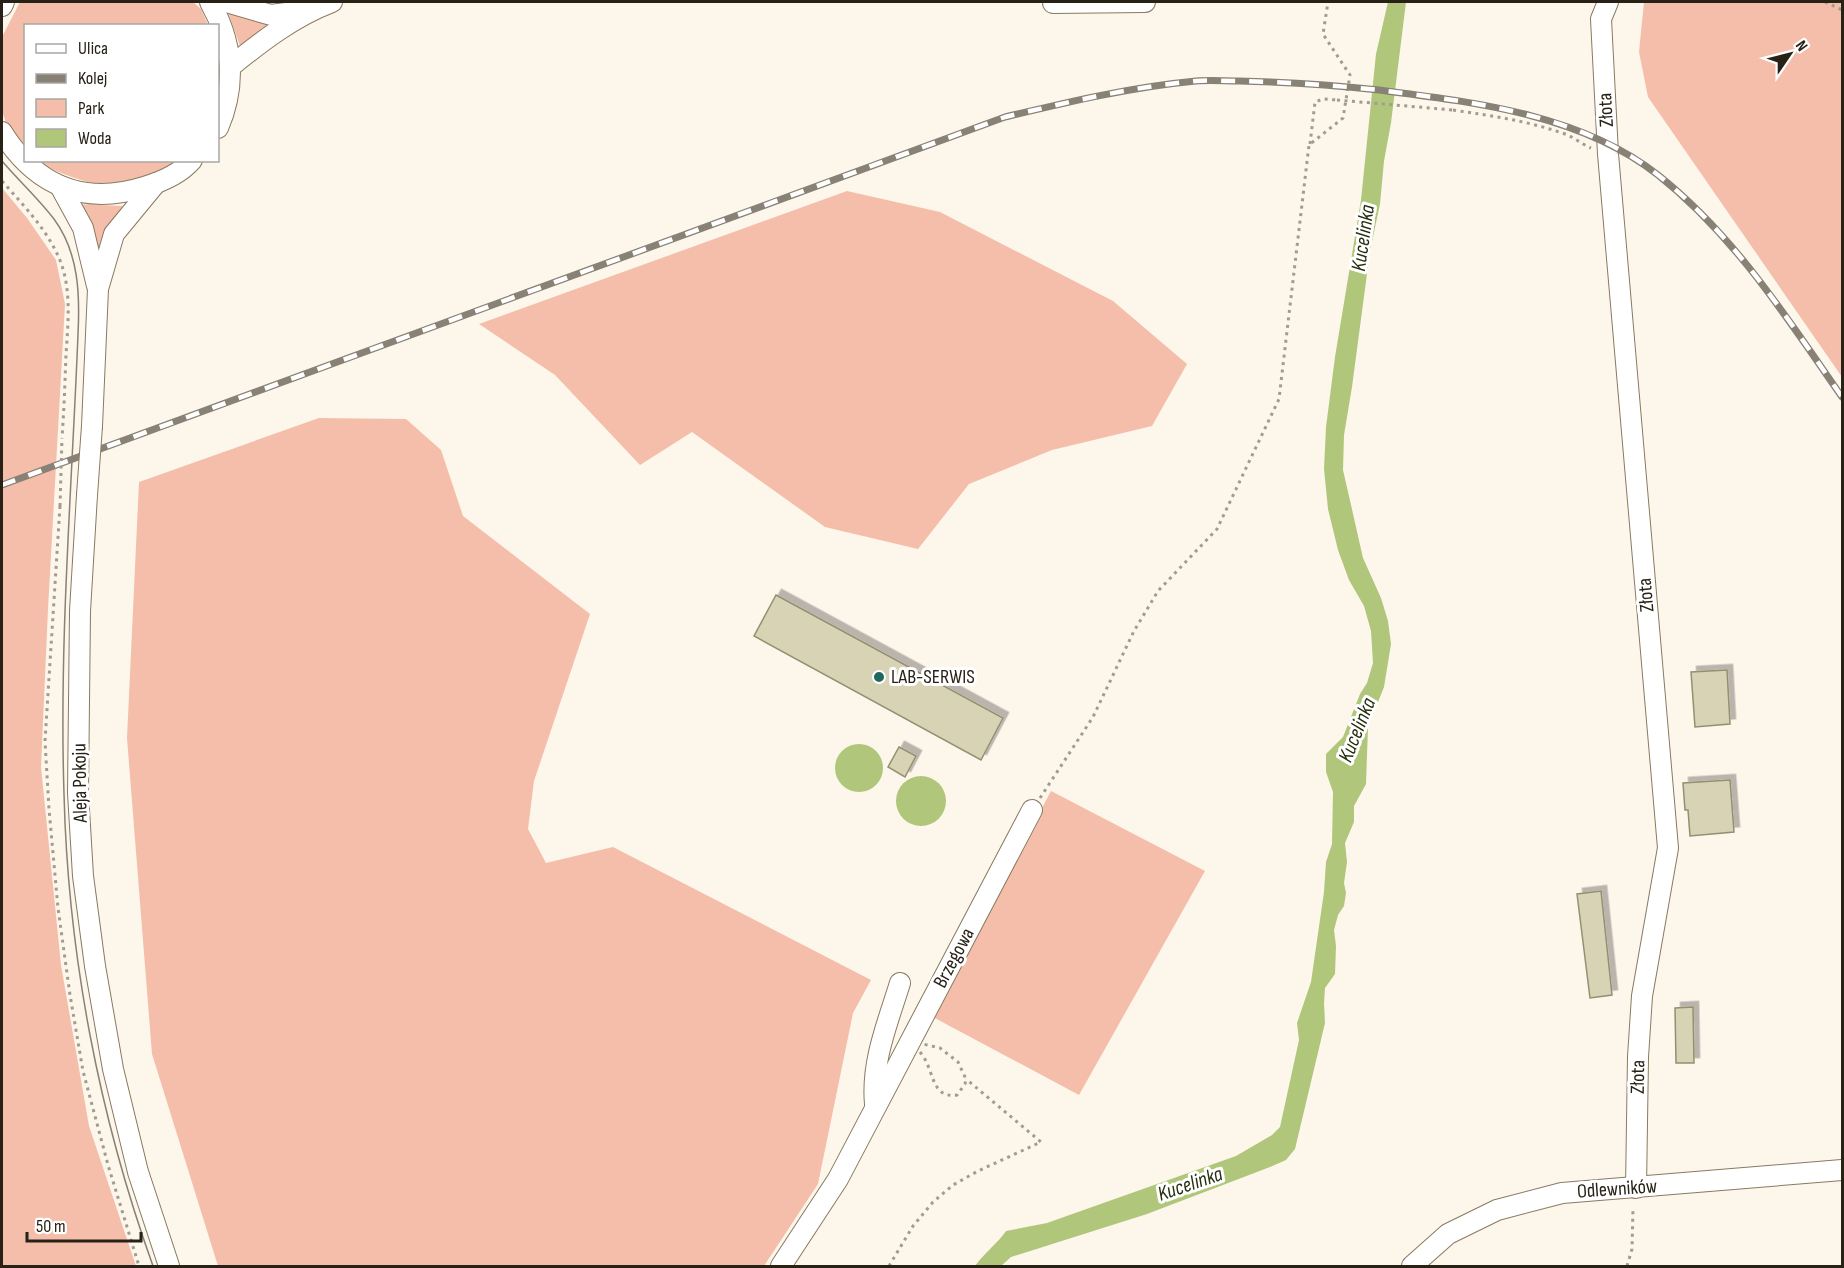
<svg xmlns="http://www.w3.org/2000/svg" width="1844" height="1268" viewBox="0 0 1844 1268" font-family="'Sofia Sans Condensed',sans-serif">
  <defs>
    <filter id="shadow"><feDropShadow dx="5.5" dy="-5.5" stdDeviation="0" flood-color="#0004"/></filter>
  </defs>
  <rect width="100%" height="100%" fill="#fdf6eb"/>
  <g fill="#f4beaa">
    <polygon points="20,2 193,2 201,9 208,25 26,26 25,149 6,123 2,111 2,37"/>
    <polygon points="1644,2 1842,2 1842,377 1648,97 1639,52"/>
    <polygon points="228,12 268,24 240,56 240,46"/>
    <path d="M39,161H178C163,175 134,182 113,185C96,187 52,172 39,161Z"/>
    <polygon points="2,188 27,218 56,260 65,304 48,609 41,767 61,965 89,1126 136,1266 2,1266"/>
    <polygon points="847,191 940,212 1113,301 1187,364 1152,426 1052,450 969,484 918,549 825,527 692,432 640,465 555,375 479,324"/>
    <polygon points="77,204 123,206 100,252 97,253"/>
    <polygon points="319,418 406,419 441,450 463,516 590,614 534,781 528,829 546,863 613,847 871,980 853,1013 818,1184 764,1266 218,1266 152,1054 127,738 139,482"/>
    <polygon points="1051,791 1205,871 1079,1095 931,1016"/>
  </g>
  <g fill="#b0c67a">
    <path d="M1388,2H1406L1391,123L1384,161L1380,204L1370,251L1352,387L1344,435L1343,470L1351,505L1363,558L1381,598L1388,621L1391,644L1384,687L1368,727L1366,784L1354,806V822L1345,843L1347,862L1344,883L1346,893L1344,906L1338,915L1334,930L1336,946L1335,974L1325,988L1324,1003L1325,1023L1295,1149L1286,1160L1270,1167L1147,1214L1011,1257L1001,1266H975C984,1253 997,1244 1006,1231L1047,1223L1236,1156L1272,1135L1280,1127L1299,1040L1297,1023L1311,982L1324,892L1326,862L1332,844L1333,792L1326,772V754L1343,737L1360,694L1367,683L1373,663L1371,631L1364,606L1349,580L1338,550L1328,509L1324,469L1326,427L1335,357L1361,200L1376,54Z"/>
    <circle cx="859" cy="768" r="24"/>
    <circle cx="921" cy="801" r="25"/>
  </g>
  <g fill="#d7d3b4" stroke="#939072" stroke-width="1.5" filter="url(#shadow)">
    <polygon points="776,595 1003,718 981,760 754,636"/>
    <polygon points="1727,670 1730,724 1695,727 1691,672"/>
    <polygon points="899,747 916,756 905,777 888,767"/>
    <polygon points="1730,780 1734,832 1690,836 1688,810 1685,810 1683,783"/>
    <polygon points="1601,891 1612,995 1590,998 1577,894"/>
    <polygon points="1693,1007 1694,1063 1676,1063 1675,1008"/>
  </g>
  <g fill="none" stroke-linecap="round" stroke-linejoin="round">
    <g stroke="#897a60" stroke-width="22">
      <g id="minor">
        <path d="M210,2C233,43 237,84 218,128"/>
        <polyline points="226,2 271,15 302,11"/>
        <polyline points="1608,2 1601,19 1608,154 1668,848 1642,996 1638,1057 1636,1188"/>
        <polyline points="1053,3 1145,2"/>
        <polyline points="2,6 4,2"/>
        <path d="M230,67C262,41 293,17 332,2"/>
        <path d="M2,132C35,185 83,206 144,187C161,182 180,174 192,160"/>
        <polyline points="60,186 83,228 97,286"/>
        <polyline points="92,426 98,289 114,234 156,183"/>
        <polyline points="87,495 80,611 78,793 83,876 95,966 113,1069 138,1172 169,1266"/>
        <path d="M875,1104C871,1062 888,1022 900,983"/>
        <polyline points="781,1266 838,1179 1032,810"/>
        <polyline points="1412,1266 1448,1234 1497,1210 1562,1193 1842,1170"/>
      </g>
    </g>
    <g stroke="#a29b90" stroke-width="3" stroke-dasharray="3 4.5" stroke-linecap="butt">
      <polyline points="1825,2 1842,10"/>
      <path d="M1453,110C1492,116 1524,120 1562,133C1573,136 1581,144 1591,148"/>
      <polyline points="1310,144 1315,102 1323,99 1337,100"/>
      <path d="M2,181C23,205 46,228 59,258C72,288 68,323 66,355C65,382 64,410 62,438"/>
      <polyline points="60,506 45,741 49,809 58,908 70,995 83,1071 108,1165 139,1266"/>
      <polyline points="1040,798 1093,717 1134,631 1158,591 1217,529 1279,399 1309,145 1343,118 1350,75 1323,34 1328,2"/>
      <path d="M910,1041L940,1048L958,1062L966,1079L965,1084L957,1095C932,1099 934,1072 923,1056C919,1050 914,1046 910,1041Z"/>
      <polyline points="889,1266 913,1226 933,1202 953,1185 978,1171 1041,1142 966,1079"/>
      <polyline points="1627,1266 1632,1249 1633,1209"/>
    </g>
    <use href="#minor" stroke="#fff" stroke-width="20"/>
    <path stroke="#878176" stroke-width="1.5" d="M2,161C19,181 38,198 54,219C79,253 80,295 78,334C72,487 59,641 64,794C68,954 99,1116 153,1266"/>
    <g stroke="#878176" stroke-width="7">
      <path id="rail" d="M2,485L1005,117C1068,102 1131,87 1196,81C1210,80 1225,81 1239,81C1286,82 1332,85 1379,90C1473,102 1581,114 1658,175C1735,236 1787,318 1842,397"/>
    </g>
    <use href="#rail" stroke="#fff" stroke-width="4.5" stroke-dasharray="14" stroke-linecap="butt"/>
    <g stroke="#897a60" stroke-width="22" stroke-linecap="butt">
      <polyline id="minor-bridge" points="87,495 92,426"/>
    </g>
    <g stroke="#a29b90" stroke-width="3" stroke-dasharray="3 4.5" stroke-linecap="butt">
      <polyline points="1337,100 1453,110"/>
      <polyline points="60,506 62,438"/>
    </g>
    <use href="#minor-bridge" stroke="#fff" stroke-width="20"/>
  </g>
  <circle fill="#20685e" stroke="#fff" stroke-width="2" cx="879" cy="677" r="6"/>
  <g text-anchor="middle" dominant-baseline="central" stroke-width="6" stroke-linejoin="round" paint-order="stroke">
    <g font-size="20" fill="#272116" stroke="#fff">
      <text transform="translate(1606 110) rotate(-93)">Złota</text>
      <text transform="translate(1646 595) rotate(-95)">Złota</text>
      <text transform="translate(80 783) rotate(-91)">Aleja Pokoju</text>
      <text transform="translate(954 958) rotate(-62)">Brzegowa</text>
      <text transform="translate(1638 1077) rotate(-89)">Złota</text>
      <text transform="translate(1617 1189) rotate(-4)">Odlewników</text>
    </g>
    <g font-size="20" fill="#272116" stroke="#fff" text-anchor="start">
      <text x="891" y="677">LAB-SERWIS</text>
    </g>
    <g font-size="21" font-style="italic" fill="#262e0e" stroke="#fff">
      <text transform="translate(1363 238) rotate(-82)">Kucelinka</text>
      <text transform="translate(1357 730) rotate(-68)">Kucelinka</text>
      <text transform="translate(1190 1184) rotate(-19)">Kucelinka</text>
    </g>
  </g>
  <rect width="1844" height="1268" fill="none" stroke="#272116" stroke-width="6"/>
  <rect x="24" y="24" width="195" height="138" fill="#ffffff" stroke="#a9a6a2" stroke-width="1.5"/>
  <rect x="36" y="44" width="30" height="9" fill="#ffffff" stroke="#a9a6a2" stroke-width="1.5"/>
  <text x="78" y="54" font-size="18" fill="#272116">Ulica</text>
  <rect x="36" y="74" width="30" height="9" fill="#878176" stroke="#a9a6a2" stroke-width="1.5"/>
  <text x="78" y="84" font-size="18" fill="#272116">Kolej</text>
  <rect x="36" y="99" width="30" height="18" fill="#f4beaa" stroke="#a9a6a2" stroke-width="1.5"/>
  <text x="78" y="114" font-size="18" fill="#272116">Park</text>
  <rect x="36" y="129" width="30" height="18" fill="#b0c67a" stroke="#a9a6a2" stroke-width="1.5"/>
  <text x="78" y="144" font-size="18" fill="#272116">Woda</text>
  <g transform="translate(1790 54) rotate(55)" stroke="#ffffff" stroke-width="4.5" paint-order="stroke">
  <path d="M0-4.5L10 22L0 15L-10 22Z" fill="#272116"/>
  <text y="-9" font-size="16" font-weight="bold" text-anchor="middle" fill="#272116">N</text>
  </g>
  <path d="M27 1232v9h114v-9" fill="none" stroke="#272116" stroke-width="3"/>
  <text x="36" y="1232" font-size="18" fill="#272116" stroke="#ffffff" stroke-width="4.5" paint-order="stroke">50 m</text>
</svg>
